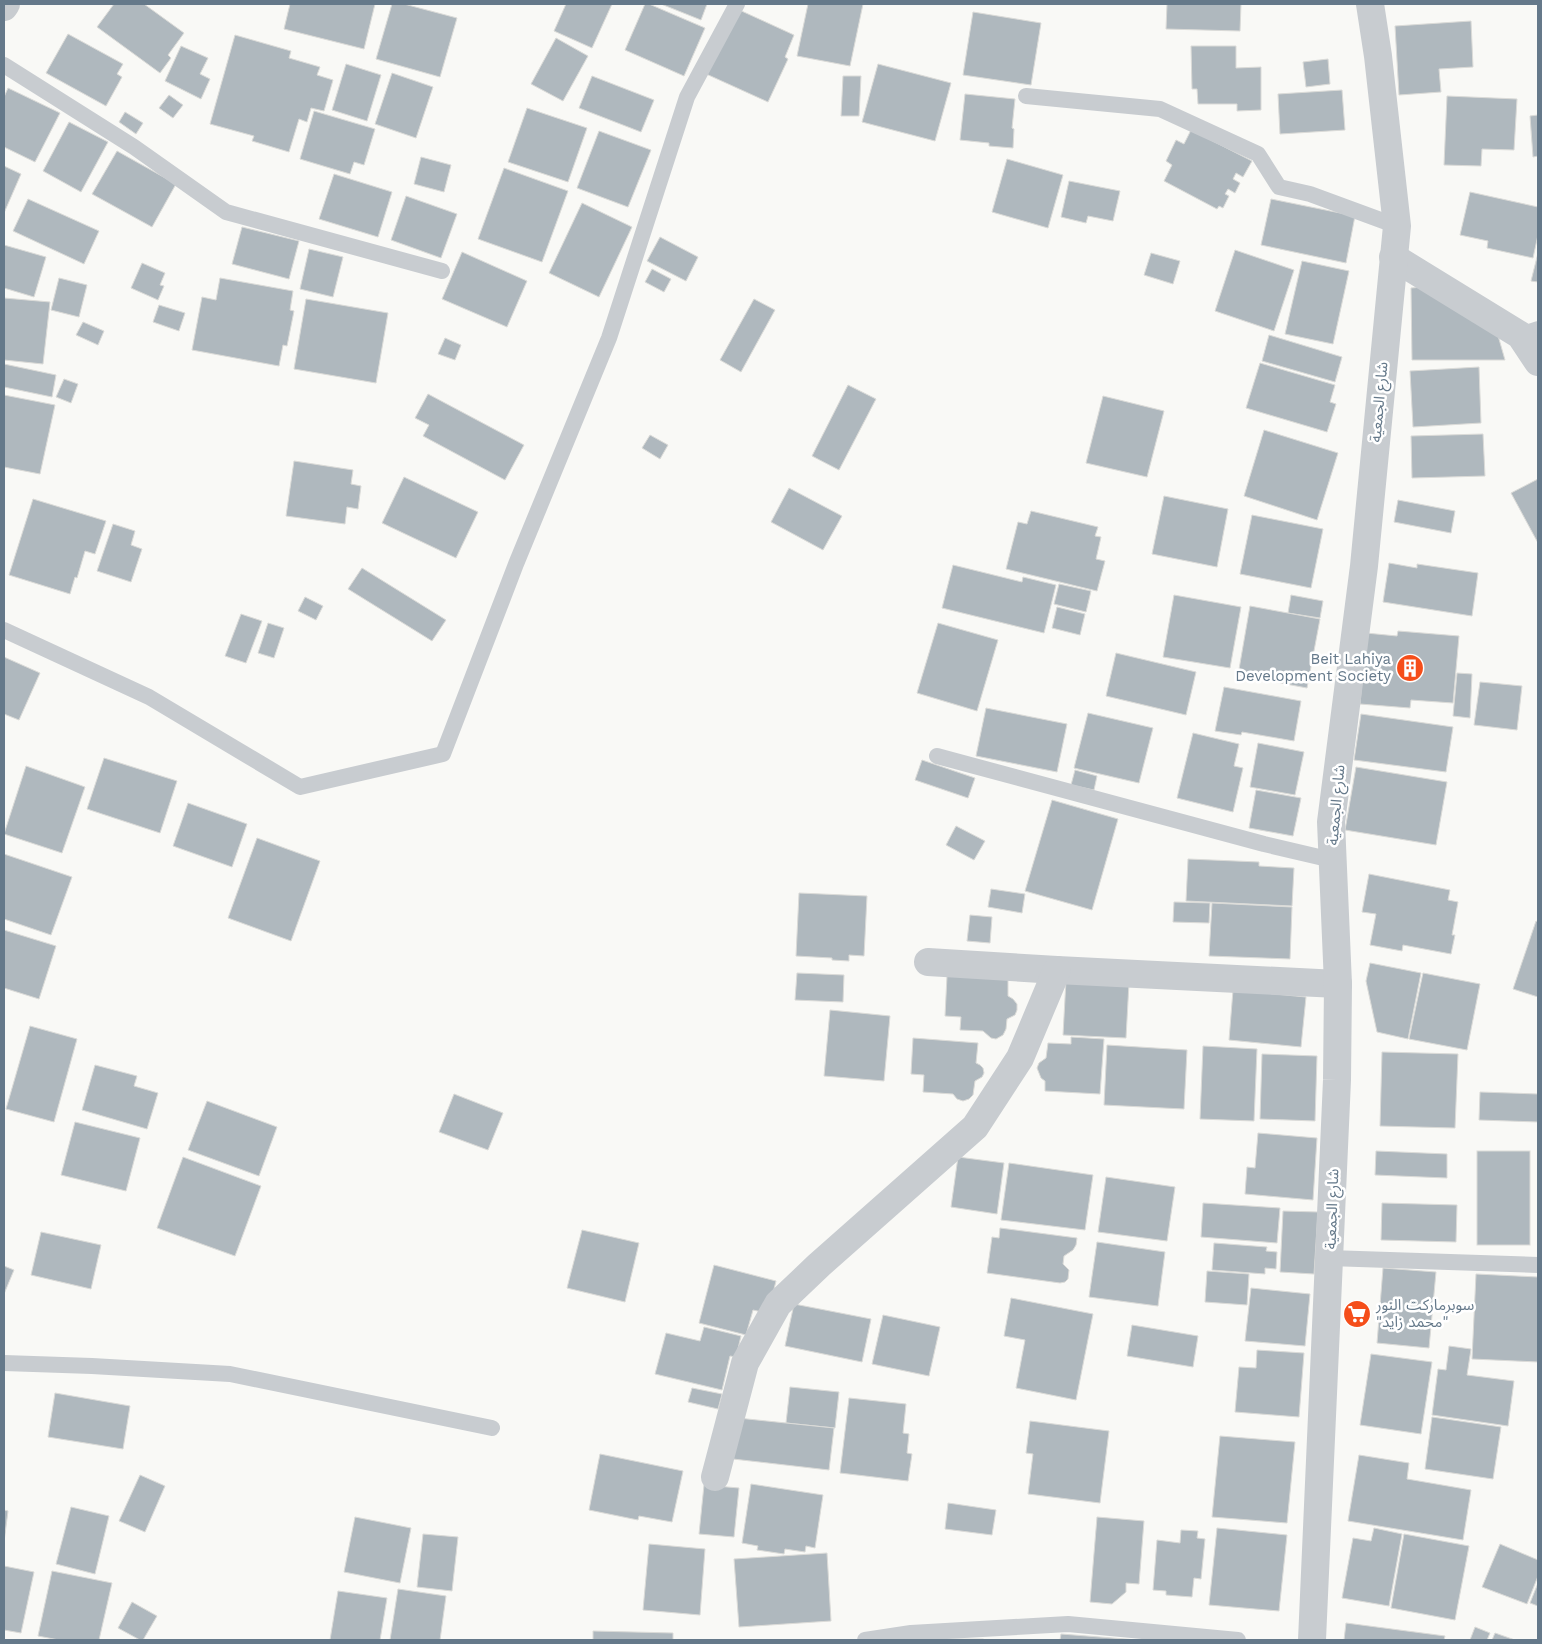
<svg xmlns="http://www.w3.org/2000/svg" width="1542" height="1644" viewBox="0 0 1542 1644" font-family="'Work Sans','Noto Sans Arabic',sans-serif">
  <rect width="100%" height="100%" fill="#f9f9f6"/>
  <g fill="#afb8be" stroke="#dbdbd8">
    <polygon points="114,4 144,4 184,33 168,55 171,58 160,73 97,27"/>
    <polygon points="290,4 375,4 364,49 284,29"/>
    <polygon points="392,4 404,4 457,18 440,77 376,59"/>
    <polygon points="566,4 612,4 592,48 554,31"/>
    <polygon points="645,4 649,4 705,28 684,76 625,50"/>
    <polygon points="661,4 707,4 701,20"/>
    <polygon points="808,4 863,4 850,66 797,56"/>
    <polygon points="1167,4 1241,4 1240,31 1166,29"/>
    <polygon points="735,8 794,35 785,57 788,59 768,102 704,73"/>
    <polygon points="973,12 1041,23 1031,85 963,75"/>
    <polygon points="1471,21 1473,67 1439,69 1441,92 1399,95 1395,26"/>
    <polygon points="68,34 123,64 117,74 122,77 106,106 46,73"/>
    <polygon points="235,35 291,51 289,58 320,67 317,75 333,80 324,111 311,108 307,122 299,119 289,152 252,141 254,136 210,124"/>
    <polygon points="556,38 588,56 563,101 531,84"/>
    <polygon points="181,46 208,58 200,74 210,79 201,99 165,81"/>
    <polygon points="1191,46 1236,46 1236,68 1261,67 1261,110 1237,111 1237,104 1198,104 1197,89 1192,89"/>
    <polygon points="1328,59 1330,84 1306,87 1303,62"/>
    <polygon points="346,64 381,75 367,121 332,110"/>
    <polygon points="878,64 951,83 935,141 862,122"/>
    <polygon points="392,73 433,87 416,138 375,124"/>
    <polygon points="592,76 654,100 641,132 579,108"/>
    <polygon points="843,76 861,76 859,116 841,116"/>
    <polygon points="8,88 60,113 35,162 4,147 4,97"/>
    <polygon points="1342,90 1345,130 1280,134 1278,94"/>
    <polygon points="965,94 1015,99 1012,128 1014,129 1013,148 989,146 989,143 960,140"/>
    <polygon points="169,95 183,105 173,118 159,108"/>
    <polygon points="1447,96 1517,99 1514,150 1482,149 1481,166 1444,165"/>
    <polygon points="527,108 587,128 568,182 508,162"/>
    <polygon points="314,111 375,129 364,165 354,162 350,174 300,159"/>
    <polygon points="125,112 143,123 136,134 119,122"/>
    <polygon points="1538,115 1538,156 1533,157 1530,116"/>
    <polygon points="69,122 108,142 81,192 43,171"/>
    <polygon points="1191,130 1252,161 1243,177 1236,173 1233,179 1240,183 1235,193 1228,189 1225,194 1229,196 1223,208 1219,206 1217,209 1164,181 1172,165 1166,161 1176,140 1184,144"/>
    <polygon points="599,131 651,150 628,207 577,188"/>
    <polygon points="117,151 176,184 152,227 92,194"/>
    <polygon points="421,157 451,165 444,192 414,184"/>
    <polygon points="1007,159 1063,175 1048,228 992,212"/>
    <polygon points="4,166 21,174 4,213"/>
    <polygon points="504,168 568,191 542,262 478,239"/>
    <polygon points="334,174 392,192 378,237 319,219"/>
    <polygon points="1069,181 1120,191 1113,221 1088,216 1086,223 1061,217"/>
    <polygon points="1470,192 1538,207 1538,235 1533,258 1487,248 1488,241 1460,235"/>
    <polygon points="406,196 457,214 441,258 391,240"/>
    <polygon points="28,199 99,231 84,264 13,231"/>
    <polygon points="1271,199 1355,216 1346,263 1261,245"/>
    <polygon points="582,203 632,227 599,297 549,273"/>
    <polygon points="242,227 299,241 289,279 232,264"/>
    <polygon points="660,237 698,257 686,281 647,261"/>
    <polygon points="4,245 46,257 34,297 4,288"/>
    <polygon points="309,249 343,257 333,297 300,289"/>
    <polygon points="1235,250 1294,270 1274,331 1215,311"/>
    <polygon points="462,252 527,281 507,327 442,299"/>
    <polygon points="1151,253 1180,261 1173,284 1144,275"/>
    <polygon points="1538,253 1538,282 1531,281"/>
    <polygon points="1302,261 1349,271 1333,344 1285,334"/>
    <polygon points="142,263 165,273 160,285 164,286 158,300 131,288"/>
    <polygon points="652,269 671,279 664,292 645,282"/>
    <polygon points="59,278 87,285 79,317 51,310"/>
    <polygon points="220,278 293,291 290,310 294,311 287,346 283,345 279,366 192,350 202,297 216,300"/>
    <polygon points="1437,286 1495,325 1505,360 1412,360 1411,288"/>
    <polygon points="4,298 50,302 43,364 4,360"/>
    <polygon points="306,299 388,313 376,383 294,369"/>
    <polygon points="754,299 775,310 741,372 720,360"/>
    <polygon points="159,305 185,313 179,331 153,322"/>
    <polygon points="83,322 104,331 98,345 76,335"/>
    <polygon points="1269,335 1342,357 1335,382 1262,361"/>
    <polygon points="445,338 461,345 455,360 438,354"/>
    <polygon points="1260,363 1335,385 1330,402 1336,404 1327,432 1246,408"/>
    <polygon points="4,364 56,375 52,397 4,387"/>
    <polygon points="1479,367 1481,423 1413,427 1410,371"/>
    <polygon points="64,379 78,384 71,403 56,397"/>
    <polygon points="848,385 876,399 839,470 812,456"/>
    <polygon points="428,394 524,445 505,480 423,436 429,425 415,418"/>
    <polygon points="4,395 55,405 40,474 4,467"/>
    <polygon points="1103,396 1164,411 1147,477 1086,463"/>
    <polygon points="1264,430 1338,453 1317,520 1244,496"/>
    <polygon points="1483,434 1485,476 1412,478 1411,436"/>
    <polygon points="650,435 668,445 660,459 642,448"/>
    <polygon points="294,461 353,470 351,484 361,486 358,509 347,507 345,524 286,516"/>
    <polygon points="404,477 478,512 456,558 382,523"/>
    <polygon points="1538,479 1538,543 1511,493"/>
    <polygon points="789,488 842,516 823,550 771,522"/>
    <polygon points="1164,496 1228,509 1217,567 1152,554"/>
    <polygon points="33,499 106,521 95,554 85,551 77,578 75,577 70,594 9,575"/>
    <polygon points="1398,500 1455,511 1451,533 1394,522"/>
    <polygon points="1031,511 1098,527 1095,536 1101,537 1096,559 1105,561 1097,591 1006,569 1018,522 1027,524"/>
    <polygon points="1252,515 1323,529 1311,588 1240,574"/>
    <polygon points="113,524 135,531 131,545 142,549 131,582 97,571"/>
    <polygon points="1389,563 1417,568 1417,564 1478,573 1472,616 1383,602"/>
    <polygon points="953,565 1022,582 1023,577 1056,585 1044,633 942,608"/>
    <polygon points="362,568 446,620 432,641 348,589"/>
    <polygon points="1059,584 1091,591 1086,612 1054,604"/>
    <polygon points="1174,595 1241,607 1230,668 1163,657"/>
    <polygon points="1291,595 1323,601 1320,618 1288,613"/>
    <polygon points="305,597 323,606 316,620 298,611"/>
    <polygon points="1250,606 1320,619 1307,688 1238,675"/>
    <polygon points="1057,607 1085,614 1080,635 1052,628"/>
    <polygon points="241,614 262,621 246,663 225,656"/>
    <polygon points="268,623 284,628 274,658 258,653"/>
    <polygon points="938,623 998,640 977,711 917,693"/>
    <polygon points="1398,631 1459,636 1453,703 1411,700 1410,708 1360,704 1366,633 1397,636"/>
    <polygon points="1116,653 1196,672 1186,715 1106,696"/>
    <polygon points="4,657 40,673 19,720 4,714"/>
    <polygon points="1457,673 1472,674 1470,718 1453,716"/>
    <polygon points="1480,682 1522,686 1517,730 1474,725"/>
    <polygon points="1224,687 1301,701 1294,741 1242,732 1241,735 1215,731"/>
    <polygon points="986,708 1067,724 1057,772 976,756"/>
    <polygon points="1088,713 1153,728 1139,783 1074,768"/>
    <polygon points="1361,714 1453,727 1446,772 1354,760"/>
    <polygon points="1193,733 1239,744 1234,766 1243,768 1233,812 1177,798"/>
    <polygon points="1258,743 1304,752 1295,795 1250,787"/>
    <polygon points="104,758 177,781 160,833 87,809"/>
    <polygon points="922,760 975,778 968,798 915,780"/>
    <polygon points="26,766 85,787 62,853 4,834"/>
    <polygon points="1356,767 1447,782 1436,845 1345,830"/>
    <polygon points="1075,770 1097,776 1094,790 1071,785"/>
    <polygon points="1256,790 1301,798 1293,836 1249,828"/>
    <polygon points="1052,800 1118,819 1092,910 1025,891"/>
    <polygon points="188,803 247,824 232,867 173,846"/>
    <polygon points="956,826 985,841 974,860 946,845"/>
    <polygon points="257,838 320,861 291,941 228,918"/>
    <polygon points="4,854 72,877 51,935 4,919"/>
    <polygon points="1188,859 1259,862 1259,866 1294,868 1292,906 1186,901"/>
    <polygon points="1369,874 1450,890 1448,900 1458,902 1452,935 1455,935 1451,954 1403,945 1402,951 1370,945 1376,914 1362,912"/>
    <polygon points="991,889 1025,894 1022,913 988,907"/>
    <polygon points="799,893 867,896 864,956 849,955 849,961 832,960 832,958 796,956"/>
    <polygon points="1174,902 1210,903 1209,923 1173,922"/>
    <polygon points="1212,903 1292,907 1290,959 1209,956"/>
    <polygon points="970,915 992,917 990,943 967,941"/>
    <polygon points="1536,921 1538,922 1538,997 1513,989"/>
    <polygon points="4,930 56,946 39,999 4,988"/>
    <polygon points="1370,963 1421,973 1408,1039 1377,1032 1366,981"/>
    <polygon points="797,973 844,975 843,1002 795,1000"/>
    <polygon points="1423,973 1480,984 1467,1050 1409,1039"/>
    <polygon points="947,976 1008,979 1008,996 1013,999 1017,1004 1017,1010 1015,1015 1007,1019 1006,1029 1003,1035 996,1039 991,1038 983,1031 960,1030 961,1017 945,1016"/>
    <polygon points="1066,980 1129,983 1126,1038 1063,1035"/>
    <polygon points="1233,990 1306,997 1301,1047 1229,1040"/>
    <polygon points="830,1010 890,1016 884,1081 824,1076"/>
    <polygon points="30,1026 77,1039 54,1122 6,1109"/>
    <polygon points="1071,1037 1104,1039 1100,1094 1045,1091 1045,1081 1041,1078 1037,1068 1039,1063 1046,1058 1048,1043 1071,1044"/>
    <polygon points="913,1038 978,1043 976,1063 980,1065 983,1068 984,1073 982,1077 975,1081 973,1095 969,1099 963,1101 957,1099 953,1094 923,1092 924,1075 911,1074"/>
    <polygon points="1107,1045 1187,1050 1184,1109 1104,1105"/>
    <polygon points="1203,1046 1257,1049 1254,1121 1200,1119"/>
    <polygon points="1382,1052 1458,1054 1455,1128 1380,1126"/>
    <polygon points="1262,1054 1317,1056 1315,1121 1260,1119"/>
    <polygon points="95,1065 137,1076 134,1086 158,1093 147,1129 82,1110"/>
    <polygon points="1480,1092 1538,1094 1538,1122 1479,1120"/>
    <polygon points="454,1094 503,1113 488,1150 439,1132"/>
    <polygon points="207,1101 277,1127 259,1176 188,1150"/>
    <polygon points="75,1122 140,1138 126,1191 61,1175"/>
    <polygon points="1258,1133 1317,1138 1313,1200 1245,1194 1247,1167 1255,1168"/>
    <polygon points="1376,1151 1447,1154 1447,1178 1375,1175"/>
    <rect x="1477" y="1151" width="53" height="94"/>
    <polygon points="183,1157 261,1186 235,1256 157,1228"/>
    <polygon points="958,1157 1004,1163 997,1214 951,1207"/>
    <polygon points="1009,1163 1093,1175 1085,1230 1001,1220"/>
    <polygon points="1106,1177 1175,1187 1167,1241 1098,1232"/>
    <polygon points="1203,1203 1280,1208 1277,1243 1201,1237"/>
    <polygon points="1382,1203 1457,1205 1456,1242 1381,1240"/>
    <polygon points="1283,1211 1318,1212 1314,1274 1280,1272"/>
    <polygon points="1000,1228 1077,1238 1076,1245 1073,1250 1064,1256 1063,1264 1069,1270 1068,1279 1065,1282 1060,1283 987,1273 992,1237 999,1238"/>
    <polygon points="582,1230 639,1243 625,1302 567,1288"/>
    <polygon points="41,1232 101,1245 91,1289 31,1275"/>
    <polygon points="1097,1242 1165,1252 1158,1306 1089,1297"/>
    <polygon points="1214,1243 1267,1247 1266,1251 1277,1252 1276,1269 1265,1268 1265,1274 1212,1270"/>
    <polygon points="714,1265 776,1281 771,1301 762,1312 753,1310 746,1335 699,1323"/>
    <polygon points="4,1266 14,1270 4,1294"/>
    <polygon points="1383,1268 1436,1272 1429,1348 1377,1343"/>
    <polygon points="1207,1271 1249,1274 1247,1305 1205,1302"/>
    <polygon points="1476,1274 1538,1277 1538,1362 1472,1359"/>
    <polygon points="1251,1288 1310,1294 1305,1346 1245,1341"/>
    <polygon points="1011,1298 1093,1314 1076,1400 1016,1388 1025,1340 1004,1336"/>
    <polygon points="794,1304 871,1319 862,1362 785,1346"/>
    <polygon points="883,1315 940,1327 929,1376 872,1364"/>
    <polygon points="1132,1325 1198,1336 1193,1367 1127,1356"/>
    <polygon points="704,1327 741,1336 736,1357 730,1356 722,1390 655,1374 666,1333 700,1341"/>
    <polygon points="1449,1346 1471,1349 1467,1375 1514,1381 1508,1426 1432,1415 1438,1369 1446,1370"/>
    <polygon points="1257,1350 1304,1353 1299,1417 1235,1412 1239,1367 1256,1368"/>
    <polygon points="1371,1354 1432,1362 1421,1434 1360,1425"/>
    <polygon points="790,1387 839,1392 835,1428 786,1423"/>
    <polygon points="692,1388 722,1394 718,1409 688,1402"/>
    <polygon points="55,1393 130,1406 123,1449 48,1437"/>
    <polygon points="849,1398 906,1404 903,1433 909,1434 907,1453 912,1454 908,1481 840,1473"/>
    <polygon points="1432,1417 1501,1427 1493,1479 1425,1469"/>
    <polygon points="738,1418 834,1428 829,1470 733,1459"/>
    <polygon points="1030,1421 1109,1431 1100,1503 1028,1494 1033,1454 1026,1453"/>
    <polygon points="1220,1436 1295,1442 1287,1523 1212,1517"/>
    <polygon points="600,1454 683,1471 672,1522 639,1516 638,1520 589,1510"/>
    <polygon points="1359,1455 1409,1463 1407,1479 1471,1490 1463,1540 1348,1521"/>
    <polygon points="140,1475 165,1486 145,1532 119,1521"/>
    <polygon points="751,1484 823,1495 815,1548 806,1546 805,1552 785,1549 784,1554 757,1550 758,1546 742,1543"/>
    <polygon points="704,1485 739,1488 734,1537 699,1534"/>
    <polygon points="948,1503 996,1510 992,1535 945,1529"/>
    <polygon points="71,1507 109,1516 95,1574 56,1564"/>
    <polygon points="4,1510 8,1511 4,1542"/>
    <polygon points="355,1517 411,1528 400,1583 344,1572"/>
    <polygon points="1097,1517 1144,1521 1139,1584 1126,1583 1126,1592 1112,1604 1090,1602"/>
    <polygon points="1217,1528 1287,1535 1279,1611 1209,1605"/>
    <polygon points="1374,1528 1402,1534 1389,1606 1342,1598 1353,1538 1371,1541"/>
    <polygon points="1181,1530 1198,1531 1197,1538 1205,1539 1201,1579 1194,1578 1192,1597 1166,1595 1166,1591 1153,1590 1157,1540 1180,1543"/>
    <polygon points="423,1534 458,1537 452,1591 417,1587"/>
    <polygon points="1404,1534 1469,1546 1455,1620 1391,1608"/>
    <polygon points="649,1544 705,1549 700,1615 643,1610"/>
    <polygon points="1500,1544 1538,1560 1538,1576 1527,1604 1482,1587"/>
    <polygon points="827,1553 831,1621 739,1627 734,1559"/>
    <polygon points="4,1566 34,1572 21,1633 4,1630"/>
    <polygon points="52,1571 112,1583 99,1640 59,1640 38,1636"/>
    <polygon points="1538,1583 1538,1606 1530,1603"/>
    <polygon points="398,1589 446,1596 440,1640 390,1640"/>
    <polygon points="338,1591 387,1598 380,1640 330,1640"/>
    <polygon points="132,1602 157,1616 143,1640 140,1640 118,1628"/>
    <polygon points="1346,1623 1445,1636 1444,1640 1344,1640"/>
    <polygon points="1475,1627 1490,1633 1487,1640 1470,1640"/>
    <polygon points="593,1631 673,1633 673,1640 593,1640"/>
    <polygon points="1495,1633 1515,1640 1492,1640"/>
    <polygon points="1061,1634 1138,1640 1060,1640"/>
    <rect x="923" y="1639" width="60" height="1"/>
  </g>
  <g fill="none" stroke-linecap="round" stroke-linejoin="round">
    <g stroke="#c8ccd0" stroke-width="16">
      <polyline points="4,65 134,147 226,212 442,271"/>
      <polyline points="1026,96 1160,109 1258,154 1279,187 1310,194 1397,226"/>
      <polyline points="1520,335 1538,329"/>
      <polyline points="4,630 149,697 300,787 443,754 516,564 609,338 687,97 737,4"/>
      <polyline points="937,756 1264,844 1332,860"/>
      <polyline points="1329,1258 1538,1265"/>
      <polyline points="4,1363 92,1366 230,1374 492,1428"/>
      <polyline points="865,1640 911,1633 1068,1624 1238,1640"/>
    </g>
    <g stroke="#c8ccd0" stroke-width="28">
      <polyline points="4,7 6,4"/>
      <polyline points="1393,257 1520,335 1538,362"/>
      <polyline points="928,962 1057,970 1338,984"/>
      <polyline points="715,1477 745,1363 778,1304 819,1265 975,1127 1020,1058 1057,970"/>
    </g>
    <polyline stroke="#c8ccd0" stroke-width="28" points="1312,1640 1337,1080 1338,984 1331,822 1364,566 1397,226 1378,56 1370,4"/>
  </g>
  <defs>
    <g id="building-disc" transform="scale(1.4375)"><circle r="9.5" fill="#f54e1a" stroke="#fff"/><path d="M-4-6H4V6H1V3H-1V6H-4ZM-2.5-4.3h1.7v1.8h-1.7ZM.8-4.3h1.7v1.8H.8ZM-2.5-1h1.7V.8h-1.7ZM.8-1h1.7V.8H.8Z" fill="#fff"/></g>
    <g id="supermarket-disc" transform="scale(1.4375)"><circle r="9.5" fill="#f54e1a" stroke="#fff"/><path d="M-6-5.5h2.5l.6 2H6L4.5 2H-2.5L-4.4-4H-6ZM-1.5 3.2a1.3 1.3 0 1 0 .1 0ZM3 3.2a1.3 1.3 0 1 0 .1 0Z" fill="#fff"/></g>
  </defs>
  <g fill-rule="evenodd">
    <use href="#building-disc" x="1410" y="668"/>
    <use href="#supermarket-disc" x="1357" y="1314"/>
  </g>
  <g text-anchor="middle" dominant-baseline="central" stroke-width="5" stroke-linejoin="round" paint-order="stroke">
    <g font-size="15" fill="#65798a" stroke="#fff">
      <text transform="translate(1379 402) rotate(-85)">شارع الجمعية</text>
      <text transform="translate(1336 805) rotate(-85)">شارع الجمعية</text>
      <text transform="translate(1332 1209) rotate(-88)">شارع الجمعية</text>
    </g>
    <g font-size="15" fill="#65798a" stroke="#fff" text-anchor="end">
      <text x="1391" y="659">Beit Lahiya<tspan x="1391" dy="17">Development Society</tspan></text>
      <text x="1376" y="1305" text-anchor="start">سوبرماركت النور<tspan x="1376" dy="17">"محمد زايد"</tspan></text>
    </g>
  </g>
  <rect width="1542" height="1644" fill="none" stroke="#65798a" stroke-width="10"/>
</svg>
